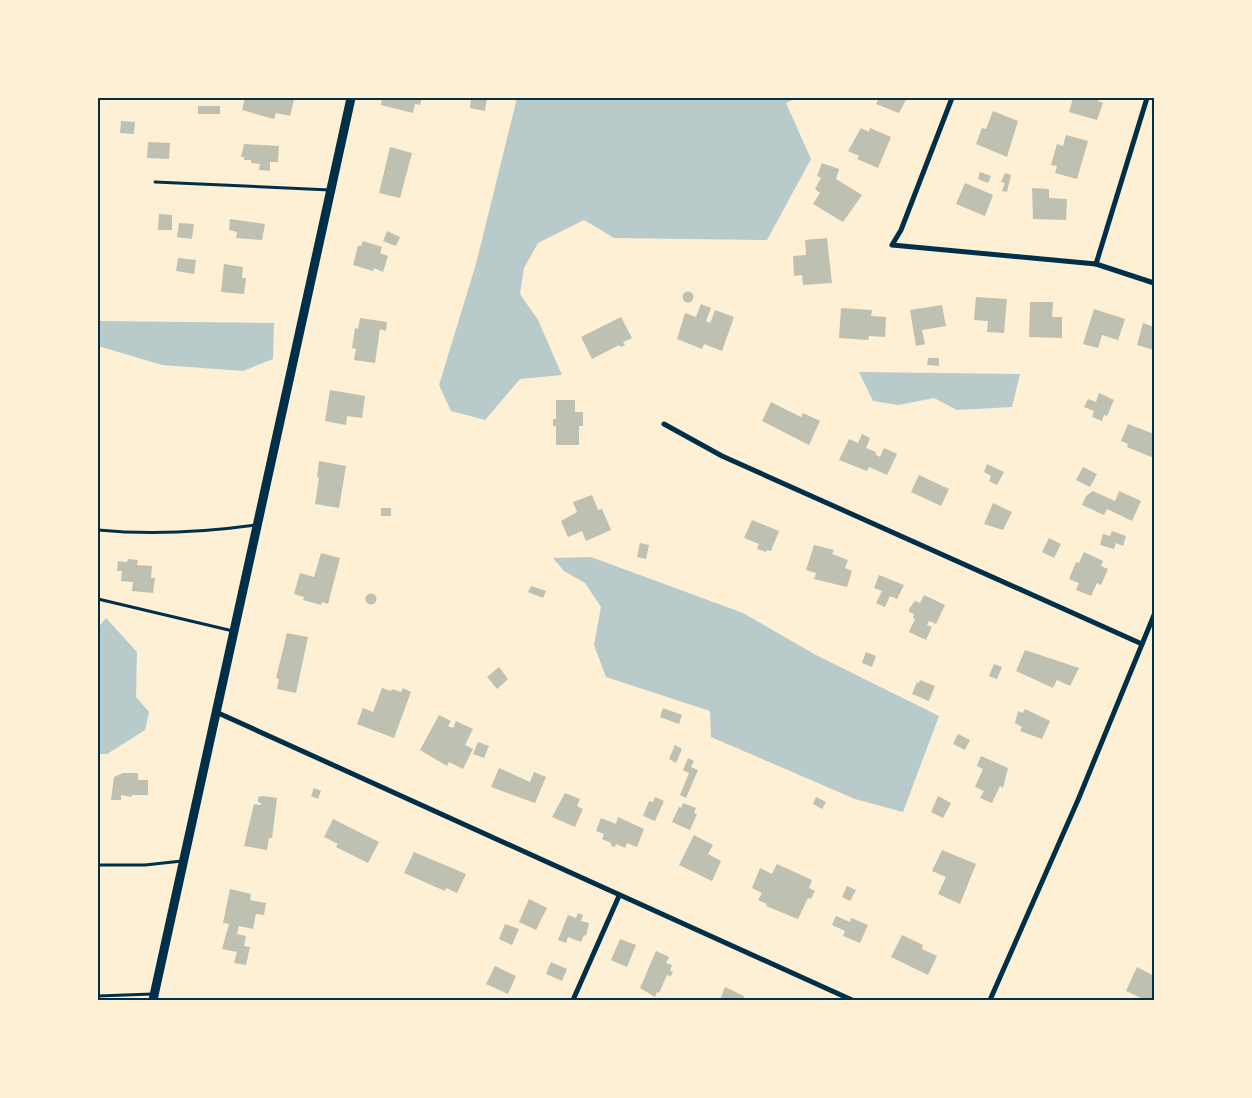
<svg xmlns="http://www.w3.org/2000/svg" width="1252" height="1098" viewBox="0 0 1252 1098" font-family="Karla,sans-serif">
  <rect width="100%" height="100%" fill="#fdf0d5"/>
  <g fill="#b9caca">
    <polygon points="517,98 797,98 786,103 811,159 767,240 614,238 584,220 538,243 524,268 520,294 538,320 562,375 520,379 485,420 451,411 439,385 476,264"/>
    <polygon points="98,321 274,323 273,359 243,371 162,365 98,346"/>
    <polygon points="859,372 1020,374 1012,407 957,410 934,398 898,405 873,401"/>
    <polygon points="591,557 743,613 816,655 939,716 903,812 855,799 711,737 710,711 606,677 594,645 601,607 585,583 564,571 553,558"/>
    <polygon points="106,618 137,652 136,697 149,712 145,730 107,754 98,754 98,628"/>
  </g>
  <g fill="#bec0b2">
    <polygon points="245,98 275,100 276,98 285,98 294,100 290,116 276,113 274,119 242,110"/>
    <polygon points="382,98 422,98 420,105 415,104 413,113 381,105"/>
    <polygon points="471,98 487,98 485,111 470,108"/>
    <polygon points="879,98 907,98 899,113 876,104"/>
    <polygon points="1073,98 1099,98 1098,101 1103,103 1097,120 1069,112"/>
    <rect x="198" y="106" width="22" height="8"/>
    <polygon points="993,111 1018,121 1007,157 976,144 982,128 986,129"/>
    <polygon points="121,121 135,122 134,134 120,133"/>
    <polygon points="861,128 869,132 870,128 891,137 878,168 857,159 859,156 848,151"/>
    <polygon points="1066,135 1088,141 1077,179 1055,173 1057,166 1051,165 1057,144 1063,146"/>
    <polygon points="148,142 170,143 169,159 147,158"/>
    <polygon points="244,144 279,146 278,162 270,162 270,171 259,170 260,164 251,163 251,160 244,160 244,157 241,157"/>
    <polygon points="390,147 412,153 400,198 379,193"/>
    <polygon points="822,163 839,169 836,179 862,195 843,222 813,204 820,193 815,189 821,178 817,176"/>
    <polygon points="980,172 991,176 988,183 978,179"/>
    <polygon points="1005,173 1011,175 1007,192 1002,191 1005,183 1001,182"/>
    <polygon points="965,183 993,195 985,216 956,204"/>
    <polygon points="1032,188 1049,189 1049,198 1067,199 1066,220 1033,219"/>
    <polygon points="159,214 172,215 172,230 158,230"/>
    <polygon points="230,219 265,224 262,240 236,238 237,232 229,230"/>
    <polygon points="179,223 194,224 192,239 177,237"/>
    <polygon points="387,231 400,237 396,246 383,241"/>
    <polygon points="827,238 832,283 803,285 802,275 794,276 793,256 806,255 805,240"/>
    <polygon points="363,241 382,247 380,253 388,256 383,272 374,268 373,271 353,265 358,246 361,246"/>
    <polygon points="178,258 196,260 194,274 176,271"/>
    <polygon points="224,264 243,267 242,278 246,278 244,294 221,292"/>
    <circle cx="688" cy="297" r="5.5"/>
    <polygon points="976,297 1007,299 1004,333 987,332 988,321 974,320"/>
    <polygon points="1030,302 1053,302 1052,317 1062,317 1062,338 1029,337"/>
    <polygon points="701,304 711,308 706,321 710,323 715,310 734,317 722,351 704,344 702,349 677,339 685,313 696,317"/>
    <polygon points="942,305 946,326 922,330 925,344 916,346 910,310"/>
    <polygon points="841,308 872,310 871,316 886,317 885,337 869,336 868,340 839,338"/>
    <polygon points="1094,309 1125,319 1118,340 1102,335 1098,348 1083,344"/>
    <polygon points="621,317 632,338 623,342 625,345 621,347 619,345 592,359 581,337"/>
    <polygon points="360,318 387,322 386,331 380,329 375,363 354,360 356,349 352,348 355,328 358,329"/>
    <polygon points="1143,323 1154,327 1154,350 1137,345"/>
    <polygon points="928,358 939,358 939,366 927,365"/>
    <polygon points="330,390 365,396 362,418 347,416 346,425 325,421"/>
    <polygon points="1099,393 1114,400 1107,416 1104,415 1102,421 1092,417 1094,411 1084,407 1088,399 1096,402"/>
    <polygon points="556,400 575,400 575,412 583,412 583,426 579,426 579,445 556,445 556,426 553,426 553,419 556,419"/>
    <polygon points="771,402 801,417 803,413 820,421 809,445 762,421"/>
    <polygon points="1128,424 1154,434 1154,458 1127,447 1128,444 1121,441"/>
    <polygon points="862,434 870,438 866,448 876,452 875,454 880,457 884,448 897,454 887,475 869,467 867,471 839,460 849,439 858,443"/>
    <polygon points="319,461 346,466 339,508 315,504 319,478 317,477"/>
    <polygon points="987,464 1004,472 997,485 989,481 991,476 984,472"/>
    <polygon points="1083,467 1097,474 1090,487 1076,480"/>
    <polygon points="919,475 949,489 941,506 911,492"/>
    <polygon points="1093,491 1115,501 1119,491 1141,501 1132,521 1107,509 1104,515 1082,505 1086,496"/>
    <polygon points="592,495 598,510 602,509 611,530 586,541 582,531 568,537 561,521 577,512 573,502"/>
    <polygon points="993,503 1012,512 1003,530 984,524"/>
    <rect x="381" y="508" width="10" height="8"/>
    <polygon points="752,520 779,531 771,551 767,550 766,552 757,549 759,544 744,538"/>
    <polygon points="1112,531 1126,536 1123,546 1116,543 1114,549 1100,545 1103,534 1110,536"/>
    <polygon points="1049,538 1061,544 1054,558 1042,552"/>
    <polygon points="640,543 649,545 646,559 637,557"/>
    <polygon points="814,545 834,550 832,554 848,560 845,568 852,571 847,587 814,579 816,573 806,570"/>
    <polygon points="1084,552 1103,561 1101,566 1108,569 1101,585 1097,583 1091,596 1076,590 1079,583 1069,579 1076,562 1079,563"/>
    <polygon points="321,553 340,558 328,604 322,602 321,605 303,600 304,597 294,594 300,573 314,577"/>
    <polygon points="128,559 138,560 137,565 152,566 151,578 155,578 153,593 132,591 133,582 121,581 122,571 117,571 118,561 127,562"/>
    <polygon points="879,575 904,585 897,599 890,596 885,607 876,603 882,591 874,588"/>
    <polygon points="531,586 546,591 543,598 528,592"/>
    <circle cx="371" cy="599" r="5.5"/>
    <polygon points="924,595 945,605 936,624 929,621 927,625 932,627 926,640 909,632 915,619 913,618 914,614 909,612 909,609 915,601 920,603"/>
    <polygon points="287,633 308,637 296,693 277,689 279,679 276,678"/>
    <polygon points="1025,650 1079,668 1070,686 1057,680 1053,688 1016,671"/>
    <polygon points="866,652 876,656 872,667 862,663"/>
    <polygon points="994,664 1002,667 997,679 989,676"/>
    <polygon points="499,667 508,679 497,689 487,677"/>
    <polygon points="920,680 935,686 929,701 912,694 917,682 919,683"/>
    <polygon points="382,688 391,691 392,689 401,692 403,688 411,692 394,738 357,724 363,708 373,712"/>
    <polygon points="663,708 682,715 679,724 660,717"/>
    <polygon points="1025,709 1050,721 1042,739 1020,731 1022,727 1015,723 1018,711 1023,713"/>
    <polygon points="439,715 451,721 448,726 453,728 456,721 473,729 465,745 473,749 463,769 449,762 447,766 420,750"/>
    <polygon points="958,734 970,740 965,750 953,744"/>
    <polygon points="478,742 489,746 484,758 473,754"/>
    <polygon points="675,745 682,749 676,763 669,759"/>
    <polygon points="981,756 1008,768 1003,788 1000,786 992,803 980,798 984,791 975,787 983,769 977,766"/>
    <polygon points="688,758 694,761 691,767 698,770 686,798 680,795 689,773 683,770"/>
    <polygon points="499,768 530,782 534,772 546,777 535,803 491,787"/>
    <polygon points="123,773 138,773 138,780 148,780 148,795 132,795 132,797 121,795 121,800 111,800 114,777"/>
    <polygon points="314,788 321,791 318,799 311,796"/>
    <polygon points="565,793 580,799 577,806 583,809 575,827 552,817"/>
    <polygon points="263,796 277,798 272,838 269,838 267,850 244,846 254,804 261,805 261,803 258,802 258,797"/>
    <polygon points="938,796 951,803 943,818 931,812"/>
    <polygon points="655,797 664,801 655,821 643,816 649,801 653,802"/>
    <polygon points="816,797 826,802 822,809 813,804"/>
    <polygon points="683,803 696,808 694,813 697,814 690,830 672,822 679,807 681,808"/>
    <polygon points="618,817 644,829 637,847 627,843 625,848 616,844 615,847 611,846 611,843 602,839 604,834 596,831 601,818 616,824"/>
    <polygon points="333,819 379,842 368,863 336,847 338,844 324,837"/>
    <polygon points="694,835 713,845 708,854 721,861 712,881 679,865"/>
    <polygon points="942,850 976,864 960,904 938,894 946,877 932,871"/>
    <polygon points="414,852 466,874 457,893 446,888 445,891 404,873"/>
    <polygon points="777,864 812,880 809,888 815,891 811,899 808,898 798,919 766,906 767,904 758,900 762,893 752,888 760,868 772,874"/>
    <polygon points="847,886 856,890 850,901 842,897"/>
    <polygon points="230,889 251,894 250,900 266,903 264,915 256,914 253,929 239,926 237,934 246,936 244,946 250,947 246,965 234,963 237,952 222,949 229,924 223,923"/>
    <polygon points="529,899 547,908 536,930 519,922"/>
    <polygon points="578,913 583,915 581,921 589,923 586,936 584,935 581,942 568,937 566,943 558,940 568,915 576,918"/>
    <polygon points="836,916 850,922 851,918 868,925 860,943 843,936 845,931 832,925"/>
    <polygon points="505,924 519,929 512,945 499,939"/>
    <polygon points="902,935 923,945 922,949 937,956 928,975 891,957"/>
    <polygon points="620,939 636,945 627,967 611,960"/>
    <polygon points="656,951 669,957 666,963 672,965 670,971 673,972 671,976 667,975 659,993 657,992 655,997 640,988"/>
    <polygon points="551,962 567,969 562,981 546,974"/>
    <polygon points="495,966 516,976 508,994 486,984"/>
    <polygon points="1137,967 1154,976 1154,1000 1145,1000 1126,991"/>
    <polygon points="725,987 744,996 743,1000 720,1000"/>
  </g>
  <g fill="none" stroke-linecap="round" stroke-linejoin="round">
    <g stroke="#003049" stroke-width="3">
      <polyline points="155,182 330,190"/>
      <path d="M98,530C149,535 205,532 256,525"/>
      <polyline points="98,599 233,631"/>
      <polyline points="98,865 145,865 182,861"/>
      <polyline points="98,996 152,994"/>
    </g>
    <g stroke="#003049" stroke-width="5">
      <polyline points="952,98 901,230 892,245 1096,264 1154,283"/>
      <polyline points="1096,264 1147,98"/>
      <polyline points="664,424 722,456 1142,644"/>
      <polyline points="216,712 852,1000"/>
      <polyline points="573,1000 619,896"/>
      <polyline points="990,1000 1078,800 1154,615"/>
    </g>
    <polyline stroke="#003049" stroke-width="9" points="153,1000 351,98"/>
  </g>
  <rect width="1252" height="1098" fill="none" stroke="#fdf0d5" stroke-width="198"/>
  <rect x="99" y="99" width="1054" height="900" fill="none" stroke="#003049" stroke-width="2"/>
</svg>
